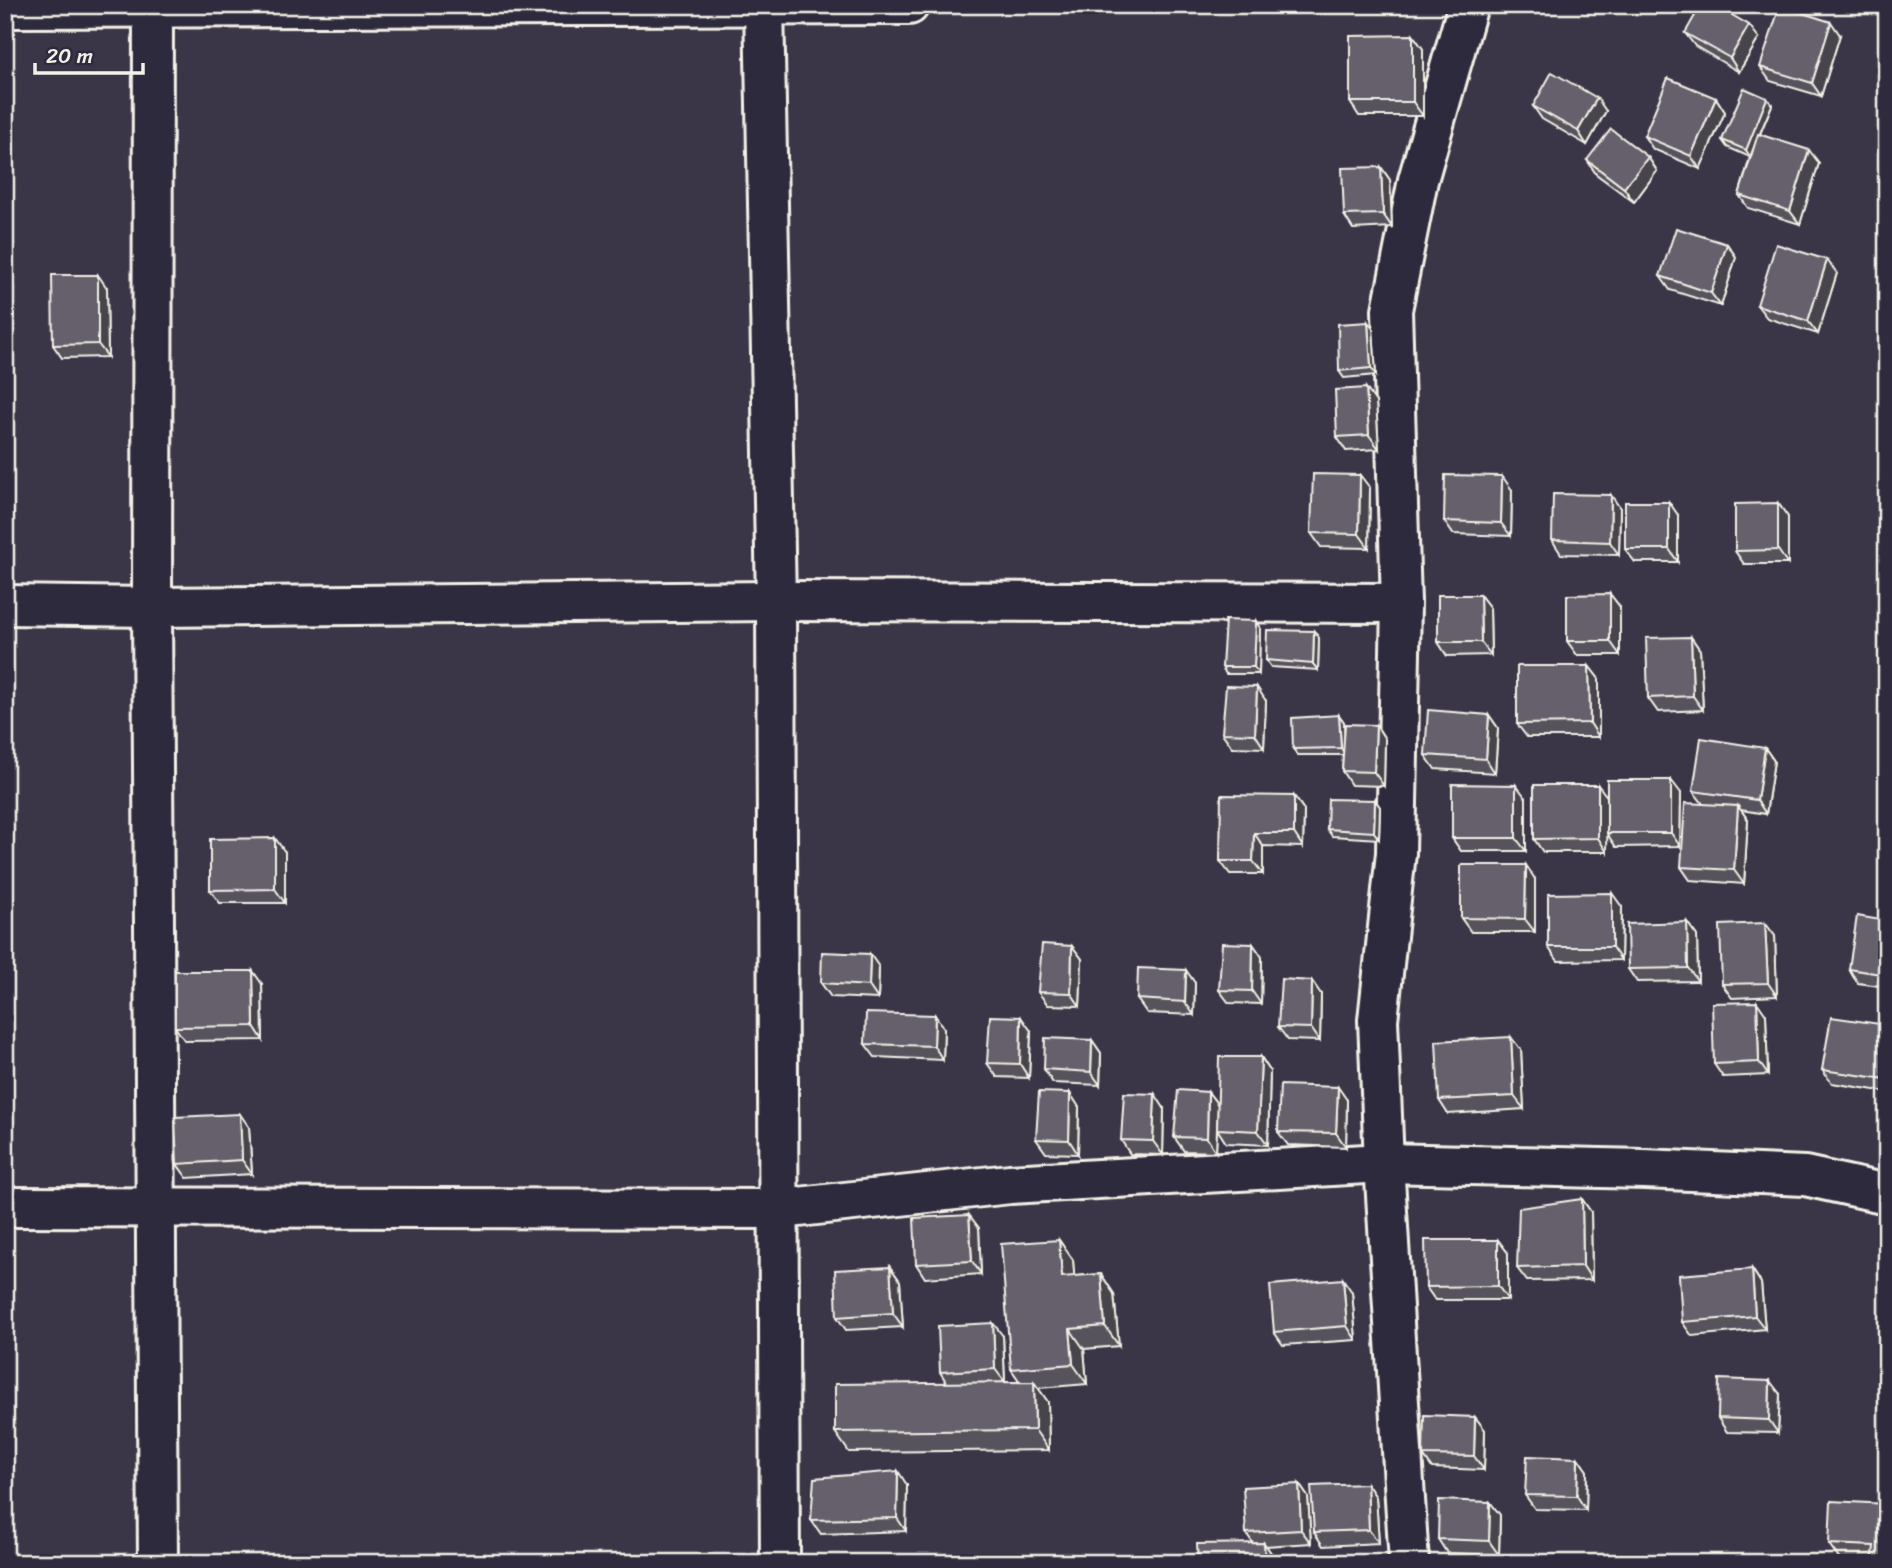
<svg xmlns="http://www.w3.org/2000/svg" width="1892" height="1568" viewBox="0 0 1892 1568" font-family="Sriracha,sans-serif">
  <rect width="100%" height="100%" fill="#3b3647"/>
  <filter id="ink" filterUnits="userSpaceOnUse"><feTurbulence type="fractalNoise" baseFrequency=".0143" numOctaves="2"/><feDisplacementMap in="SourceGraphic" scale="14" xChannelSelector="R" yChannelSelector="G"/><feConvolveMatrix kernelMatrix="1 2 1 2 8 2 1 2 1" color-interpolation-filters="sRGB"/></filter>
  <g filter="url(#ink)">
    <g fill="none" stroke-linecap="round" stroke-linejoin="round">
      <g stroke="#f4f1e8" stroke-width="44">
        <g id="street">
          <polyline points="153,5 152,607 158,1563"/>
          <polyline points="764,5 776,601 780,1563"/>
          <polyline points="5,8 909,5"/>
          <polyline points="5,605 152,607 776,601 1401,603"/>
          <polyline points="5,1207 780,1209 1010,1184 1384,1163 1644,1169 1805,1176 1887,1194"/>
          <polyline points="1409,1563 1384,1163 1378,1020 1396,853 1401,603 1392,310 1418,180 1468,5"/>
        </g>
      </g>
      <use href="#street" stroke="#2f2a3d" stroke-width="38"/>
    </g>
    <g fill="#57535d" stroke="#f4f1e8" stroke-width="2">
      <polygon points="1605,5 1620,5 1618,10"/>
      <polygon points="1685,33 1759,38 1739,72 1695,46"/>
      <polygon points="1413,35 1423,49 1423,116 1359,116 1350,102"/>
      <polygon points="1840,35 1821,96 1770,81 1760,67"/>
      <polygon points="1716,98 1725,112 1700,169 1653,149 1644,136"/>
      <polygon points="1772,105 1760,134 1819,163 1800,224 1748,208 1739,195 1750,157 1727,147 1722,140"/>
      <polygon points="1533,106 1606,111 1587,145 1542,119"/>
      <polygon points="1648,157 1657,171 1634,202 1596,174 1587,160"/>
      <polygon points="1381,167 1390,180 1392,227 1353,229 1344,215"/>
      <polygon points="1727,244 1736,257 1721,306 1670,290 1660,276"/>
      <polygon points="1837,273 1818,334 1767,318 1757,305"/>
      <polygon points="107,288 108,357 62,358 53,345"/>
      <polygon points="1373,329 1376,375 1344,378 1339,371"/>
      <polygon points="1376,402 1379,449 1346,451 1337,437"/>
      <polygon points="1370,488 1369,548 1321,547 1311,533"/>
      <polygon points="1512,490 1511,536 1453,534 1444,521"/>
      <polygon points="1778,503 1788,517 1788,564 1744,564 1735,551"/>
      <polygon points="1620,508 1619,555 1561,554 1552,540"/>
      <polygon points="1678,515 1678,562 1635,562 1625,549"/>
      <polygon points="1610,594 1620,607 1620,655 1577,655 1567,641"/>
      <polygon points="1480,595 1490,608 1491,655 1447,656 1438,642"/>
      <polygon points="1260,628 1259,674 1226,674 1222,667"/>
      <polygon points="1314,631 1319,638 1318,670 1271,667 1266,660"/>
      <polygon points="1691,637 1700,650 1703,710 1658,712 1648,698"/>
      <polygon points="1589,666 1599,679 1599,737 1527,737 1517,724"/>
      <polygon points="1266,701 1264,748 1232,747 1222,733"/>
      <polygon points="1339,715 1344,722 1344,734 1376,725 1385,739 1384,786 1351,785 1342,771 1343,755 1298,755 1293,749"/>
      <polygon points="1489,715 1498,728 1495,773 1435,769 1425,755"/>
      <polygon points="1765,748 1774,761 1766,814 1741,810 1748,820 1744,884 1690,880 1681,867 1703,804 1693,791"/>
      <polygon points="1681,793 1680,846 1616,847 1607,834 1607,852 1543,852 1534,839 1607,797"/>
      <polygon points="1294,796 1304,810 1303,847 1263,846 1263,874 1230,874 1220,861"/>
      <polygon points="1526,798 1526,851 1461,851 1452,838"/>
      <polygon points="1375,800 1380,807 1379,839 1332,836 1327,829"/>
      <polygon points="285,852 285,903 220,903 210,890"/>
      <polygon points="1535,879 1535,932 1471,932 1461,918"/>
      <polygon points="1622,907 1621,960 1558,961 1548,947"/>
      <polygon points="1887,921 1887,987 1858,983 1849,969"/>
      <polygon points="1687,922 1697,936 1698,981 1637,982 1628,969"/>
      <polygon points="1765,923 1775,936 1777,996 1732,998 1722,984"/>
      <polygon points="1253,944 1262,957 1261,1004 1229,1003 1219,990"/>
      <polygon points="1072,946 1082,959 1080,1006 1048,1005 1038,992"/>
      <polygon points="879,967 878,999 831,997 821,983"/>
      <polygon points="1195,983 1194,1015 1147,1013 1137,999"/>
      <polygon points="262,984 263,1040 185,1041 175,1027"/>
      <polygon points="1321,994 1320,1041 1288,1040 1278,1027"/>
      <polygon points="1766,1015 1768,1075 1723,1077 1714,1064"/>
      <polygon points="1887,1025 1887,1092 1832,1083 1822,1070"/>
      <polygon points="944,1029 943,1060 875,1057 865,1044"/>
      <polygon points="1031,1031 1029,1078 997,1077 987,1063"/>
      <polygon points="1092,1040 1101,1053 1100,1085 1053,1083 1044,1069"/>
      <polygon points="1521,1050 1524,1109 1448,1114 1439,1100"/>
      <polygon points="1261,1057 1270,1071 1268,1145 1226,1143 1217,1129 1216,1152 1184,1151 1174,1137 1208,1092 1218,1105"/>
      <polygon points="1347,1100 1346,1147 1288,1145 1278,1132"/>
      <polygon points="1079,1107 1078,1154 1046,1153 1036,1139"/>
      <polygon points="1164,1108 1163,1155 1130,1154 1121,1140"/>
      <polygon points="249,1127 252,1174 187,1178 177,1164"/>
      <polygon points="1582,1199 1591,1212 1592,1280 1527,1281 1517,1268"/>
      <polygon points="969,1215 979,1228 981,1274 925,1278 916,1264"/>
      <polygon points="1059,1240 1073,1260 1074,1276 1101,1274 1114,1294 1119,1346 1084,1349 1087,1384 1038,1388 1048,1402 1049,1450 849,1452 835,1432 947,1383 940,1372 1003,1336 1005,1382 1020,1382 1011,1369"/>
      <polygon points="1498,1240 1508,1253 1508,1300 1435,1300 1426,1287"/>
      <polygon points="890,1267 900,1281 903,1327 846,1330 837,1317"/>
      <polygon points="1752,1269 1761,1283 1765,1329 1692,1336 1682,1322"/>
      <polygon points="1352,1292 1356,1340 1283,1345 1274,1332"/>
      <polygon points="1780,1394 1778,1433 1727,1432 1718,1418"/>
      <polygon points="1475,1417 1485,1430 1484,1470 1432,1468 1423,1455"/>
      <polygon points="1578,1458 1587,1471 1586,1510 1535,1509 1525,1495"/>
      <polygon points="1299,1484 1308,1497 1311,1543 1266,1546 1274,1557 1253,1543 1246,1533"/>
      <polygon points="1367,1484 1376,1497 1379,1543 1323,1546 1314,1532"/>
      <polygon points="907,1485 906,1531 821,1534 811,1520"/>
      <polygon points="1490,1502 1500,1515 1499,1555 1447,1553 1438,1539"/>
      <polygon points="1887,1504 1887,1563 1842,1563 1829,1544"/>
    </g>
    <g fill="#47444c" stroke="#f4f1e8" stroke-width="2">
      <polygon points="1831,22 1840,35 1821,96 1812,83"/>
      <polygon points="1749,25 1759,38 1739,72 1730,58"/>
      <polygon points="1413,35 1423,49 1423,116 1413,102"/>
      <polygon points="1597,98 1606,111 1587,145 1578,131"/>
      <polygon points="1716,98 1725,112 1700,169 1691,156"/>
      <polygon points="1767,98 1772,105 1750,157 1746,150"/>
      <polygon points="1809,150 1819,163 1800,224 1790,211"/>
      <polygon points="1648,157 1657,171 1634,202 1624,188"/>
      <polygon points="1381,167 1390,180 1392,227 1383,214"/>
      <polygon points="1727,244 1736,257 1721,306 1711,293"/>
      <polygon points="1827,260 1837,273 1818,334 1808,321"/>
      <polygon points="98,275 107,288 108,357 98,344"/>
      <polygon points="1368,322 1373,329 1376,375 1371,368"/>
      <polygon points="1366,388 1376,402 1379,449 1369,435"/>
      <polygon points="1360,475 1370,488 1369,548 1359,534"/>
      <polygon points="1502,476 1512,490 1511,536 1501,523"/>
      <polygon points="1611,495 1620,508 1619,555 1610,542"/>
      <polygon points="1669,502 1678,515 1678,562 1669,549"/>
      <polygon points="1778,503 1788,517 1788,564 1778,550"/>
      <polygon points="1610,594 1620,607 1620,655 1610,641"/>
      <polygon points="1480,595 1490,608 1491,655 1481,642"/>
      <polygon points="1256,621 1260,628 1259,674 1254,667"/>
      <polygon points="1314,631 1319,638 1318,670 1313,664"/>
      <polygon points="1691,637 1700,650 1703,710 1693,696"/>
      <polygon points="1589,666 1599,679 1599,737 1590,723"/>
      <polygon points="1257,687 1266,701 1264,748 1255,734"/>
      <polygon points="1339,715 1344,722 1345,754 1341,748"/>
      <polygon points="1489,715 1498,728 1495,773 1486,759"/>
      <polygon points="1376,725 1385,739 1384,786 1374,772"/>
      <polygon points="1765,748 1774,761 1766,814 1757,800"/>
      <polygon points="1671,780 1681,793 1680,846 1671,833"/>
      <polygon points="1516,785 1526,798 1526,851 1516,838"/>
      <polygon points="1598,785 1608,798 1607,852 1598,838"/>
      <polygon points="1294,796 1304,810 1303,847 1294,833"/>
      <polygon points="1375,800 1380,807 1379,839 1374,832"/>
      <polygon points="1738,806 1748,820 1744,884 1734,870"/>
      <polygon points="1254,833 1263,846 1263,874 1253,861"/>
      <polygon points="275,838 285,852 285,903 275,889"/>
      <polygon points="1526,865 1535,879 1535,932 1525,919"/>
      <polygon points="1612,893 1622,907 1621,960 1612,947"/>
      <polygon points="1687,922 1697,936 1698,981 1688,968"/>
      <polygon points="1765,923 1775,936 1777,996 1768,983"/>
      <polygon points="1253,944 1262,957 1261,1004 1252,991"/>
      <polygon points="1072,946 1082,959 1080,1006 1071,993"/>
      <polygon points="870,954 879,967 878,999 869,986"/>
      <polygon points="1186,970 1195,983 1194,1015 1185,1002"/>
      <polygon points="253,971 262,984 263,1040 254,1026"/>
      <polygon points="1312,981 1321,994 1320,1041 1311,1028"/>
      <polygon points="1757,1002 1766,1015 1768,1075 1759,1062"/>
      <polygon points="935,1015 944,1029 943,1060 934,1046"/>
      <polygon points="1021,1017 1031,1031 1029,1078 1020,1064"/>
      <polygon points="1511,1037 1521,1050 1524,1109 1514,1096"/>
      <polygon points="1092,1040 1101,1053 1100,1085 1091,1072"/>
      <polygon points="1261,1057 1270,1071 1268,1145 1258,1131"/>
      <polygon points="1338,1087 1347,1100 1346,1147 1336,1133"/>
      <polygon points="1208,1092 1218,1105 1216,1152 1207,1138"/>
      <polygon points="1070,1093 1079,1107 1078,1154 1069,1140"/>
      <polygon points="1155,1094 1164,1108 1163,1155 1153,1141"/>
      <polygon points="240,1114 249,1127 252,1174 242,1160"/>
      <polygon points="1582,1199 1591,1212 1592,1280 1583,1266"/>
      <polygon points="969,1215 979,1228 981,1274 972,1261"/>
      <polygon points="1059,1240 1073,1260 1076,1297 1062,1277"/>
      <polygon points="1498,1240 1508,1253 1508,1300 1498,1286"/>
      <polygon points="890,1267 900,1281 903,1327 893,1313"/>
      <polygon points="1752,1269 1761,1283 1765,1329 1755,1316"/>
      <polygon points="1101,1274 1114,1294 1119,1346 1105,1326"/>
      <polygon points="1343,1279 1352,1292 1356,1340 1347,1326"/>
      <polygon points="993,1323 1003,1336 1005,1382 995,1369"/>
      <polygon points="1070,1329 1084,1349 1087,1384 1073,1364"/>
      <polygon points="1770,1381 1780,1394 1778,1433 1769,1420"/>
      <polygon points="1034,1382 1048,1402 1049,1450 1035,1430"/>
      <polygon points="1475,1417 1485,1430 1484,1470 1474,1456"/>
      <polygon points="1578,1458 1587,1471 1586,1510 1577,1496"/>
      <polygon points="898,1471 907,1485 906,1531 897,1518"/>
      <polygon points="1299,1484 1308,1497 1311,1543 1301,1530"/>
      <polygon points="1367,1484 1376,1497 1379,1543 1369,1530"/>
      <polygon points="1490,1502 1500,1515 1499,1555 1489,1541"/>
      <polygon points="1264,1543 1274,1557 1274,1563 1265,1563"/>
    </g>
    <g fill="#65616c" stroke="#f4f1e8" stroke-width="2">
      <polygon points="1701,5 1715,5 1749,25 1730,58 1685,33"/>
      <polygon points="1780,6 1831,22 1812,83 1760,67"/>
      <polygon points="1413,35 1413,102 1350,102 1350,36"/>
      <polygon points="1552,72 1597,98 1578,131 1533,106"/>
      <polygon points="1668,78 1716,98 1691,156 1644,136"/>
      <polygon points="1744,88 1767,98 1746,150 1722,140"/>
      <polygon points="1611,129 1648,157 1624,188 1587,160"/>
      <polygon points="1758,134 1809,150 1790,211 1739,195"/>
      <polygon points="1381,167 1383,214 1344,215 1342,168"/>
      <polygon points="1676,228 1727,244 1711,293 1660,276"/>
      <polygon points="1776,244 1827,260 1808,321 1757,305"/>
      <polygon points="52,275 98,275 98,344 53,345"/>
      <polygon points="1368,322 1371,368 1339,371 1338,324"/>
      <polygon points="1366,388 1369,435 1337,437 1335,390"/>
      <polygon points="1313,474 1360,475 1359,534 1311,533"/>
      <polygon points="1445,475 1502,476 1501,523 1444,521"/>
      <polygon points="1553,494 1611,495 1610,542 1552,540"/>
      <rect x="1625" y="502" width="44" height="47"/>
      <polygon points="1778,503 1778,550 1735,551 1735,504"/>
      <polygon points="1610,594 1610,641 1567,641 1567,595"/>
      <polygon points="1438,595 1480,595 1481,642 1438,642"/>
      <polygon points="1225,620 1256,621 1254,667 1222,667"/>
      <polygon points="1267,630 1314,631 1313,664 1266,660"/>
      <polygon points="1691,637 1693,696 1648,698 1646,638"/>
      <polygon points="1517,666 1589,666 1590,723 1517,724"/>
      <polygon points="1226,686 1257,687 1255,734 1222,733"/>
      <polygon points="1428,710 1489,715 1486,759 1425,755"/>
      <polygon points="1339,715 1341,748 1293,749 1292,718"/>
      <polygon points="1345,724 1376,725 1374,772 1342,771"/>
      <polygon points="1701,738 1765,748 1757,800 1693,791"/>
      <rect x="1607" y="780" width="64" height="53"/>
      <polygon points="1452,784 1516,785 1516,838 1452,838"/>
      <polygon points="1534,785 1598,785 1598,838 1534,839"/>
      <polygon points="1221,795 1294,796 1294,833 1254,833 1253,861 1220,861"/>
      <polygon points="1328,799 1375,800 1374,832 1327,829"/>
      <polygon points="1685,803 1738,806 1734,870 1681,867"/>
      <polygon points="275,838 275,889 210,890 210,839"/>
      <polygon points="1461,865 1526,865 1525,919 1461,918"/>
      <polygon points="1612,893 1612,947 1548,947 1548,894"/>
      <polygon points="1857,916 1887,921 1887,975 1849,969"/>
      <polygon points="1687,922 1688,968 1628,969 1627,924"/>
      <polygon points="1765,923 1768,983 1722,984 1720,925"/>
      <polygon points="1222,943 1253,944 1252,991 1219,990"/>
      <polygon points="1042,944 1072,946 1071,993 1038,992"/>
      <polygon points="822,952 870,954 869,986 821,983"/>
      <polygon points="1138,968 1186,970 1185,1002 1137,999"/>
      <polygon points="175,971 253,971 254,1026 175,1027"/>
      <polygon points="1281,979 1312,981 1311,1028 1278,1027"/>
      <polygon points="1757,1002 1759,1062 1714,1064 1712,1003"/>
      <polygon points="866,1013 935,1015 934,1046 865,1044"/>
      <polygon points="990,1016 1021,1017 1020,1064 987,1063"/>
      <polygon points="1831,1017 1887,1025 1886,1079 1822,1070"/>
      <polygon points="1511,1037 1514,1096 1439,1100 1436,1041"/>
      <polygon points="1045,1038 1092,1040 1091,1072 1044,1069"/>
      <polygon points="1219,1057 1261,1057 1258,1131 1217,1129"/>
      <polygon points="1280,1085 1338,1087 1336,1133 1278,1132"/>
      <polygon points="1178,1090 1208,1092 1207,1138 1174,1137"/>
      <polygon points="1039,1092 1070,1093 1069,1140 1036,1139"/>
      <polygon points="1124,1093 1155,1094 1153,1141 1121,1140"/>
      <polygon points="240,1114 242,1160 177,1164 175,1117"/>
      <polygon points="1582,1199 1583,1266 1517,1268 1519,1208"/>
      <polygon points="969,1215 972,1261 916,1264 914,1218"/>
      <polygon points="1059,1240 1062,1277 1101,1274 1105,1326 1070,1329 1073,1364 1011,1369 1001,1244"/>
      <polygon points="1425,1240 1498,1240 1498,1286 1426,1287"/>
      <polygon points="890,1267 893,1313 837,1317 835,1270"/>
      <polygon points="1752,1269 1755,1316 1682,1322 1679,1275"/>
      <polygon points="1343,1279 1347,1326 1274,1332 1270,1285"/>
      <polygon points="993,1323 995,1369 940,1372 938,1326"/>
      <polygon points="1719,1379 1770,1381 1769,1420 1718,1418"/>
      <polygon points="1034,1382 1035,1430 835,1432 835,1384"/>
      <polygon points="1424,1415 1475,1417 1474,1456 1423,1455"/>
      <polygon points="1527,1456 1578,1458 1577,1496 1525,1495"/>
      <polygon points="898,1471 897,1518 811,1520 814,1478"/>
      <polygon points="1299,1484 1301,1530 1246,1533 1243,1487"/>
      <polygon points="1367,1484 1369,1530 1314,1532 1311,1486"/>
      <polygon points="1439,1500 1490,1502 1489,1541 1438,1539"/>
      <polygon points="1831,1501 1887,1504 1887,1563 1872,1563 1874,1546 1829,1544"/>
      <polygon points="1264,1543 1265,1563 1198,1563 1197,1544"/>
    </g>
  </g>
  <rect width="1892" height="1568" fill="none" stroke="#2f2a3d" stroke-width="28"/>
  <rect x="14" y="14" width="1864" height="1540" fill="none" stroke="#f4f1e8" stroke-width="2.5" filter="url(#ink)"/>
  <path d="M35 63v10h108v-10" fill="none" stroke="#f4f1e8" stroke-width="3.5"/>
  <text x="46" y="63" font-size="21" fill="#f4f1e8" stroke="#2f2a3d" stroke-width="5" paint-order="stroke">20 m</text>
</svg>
